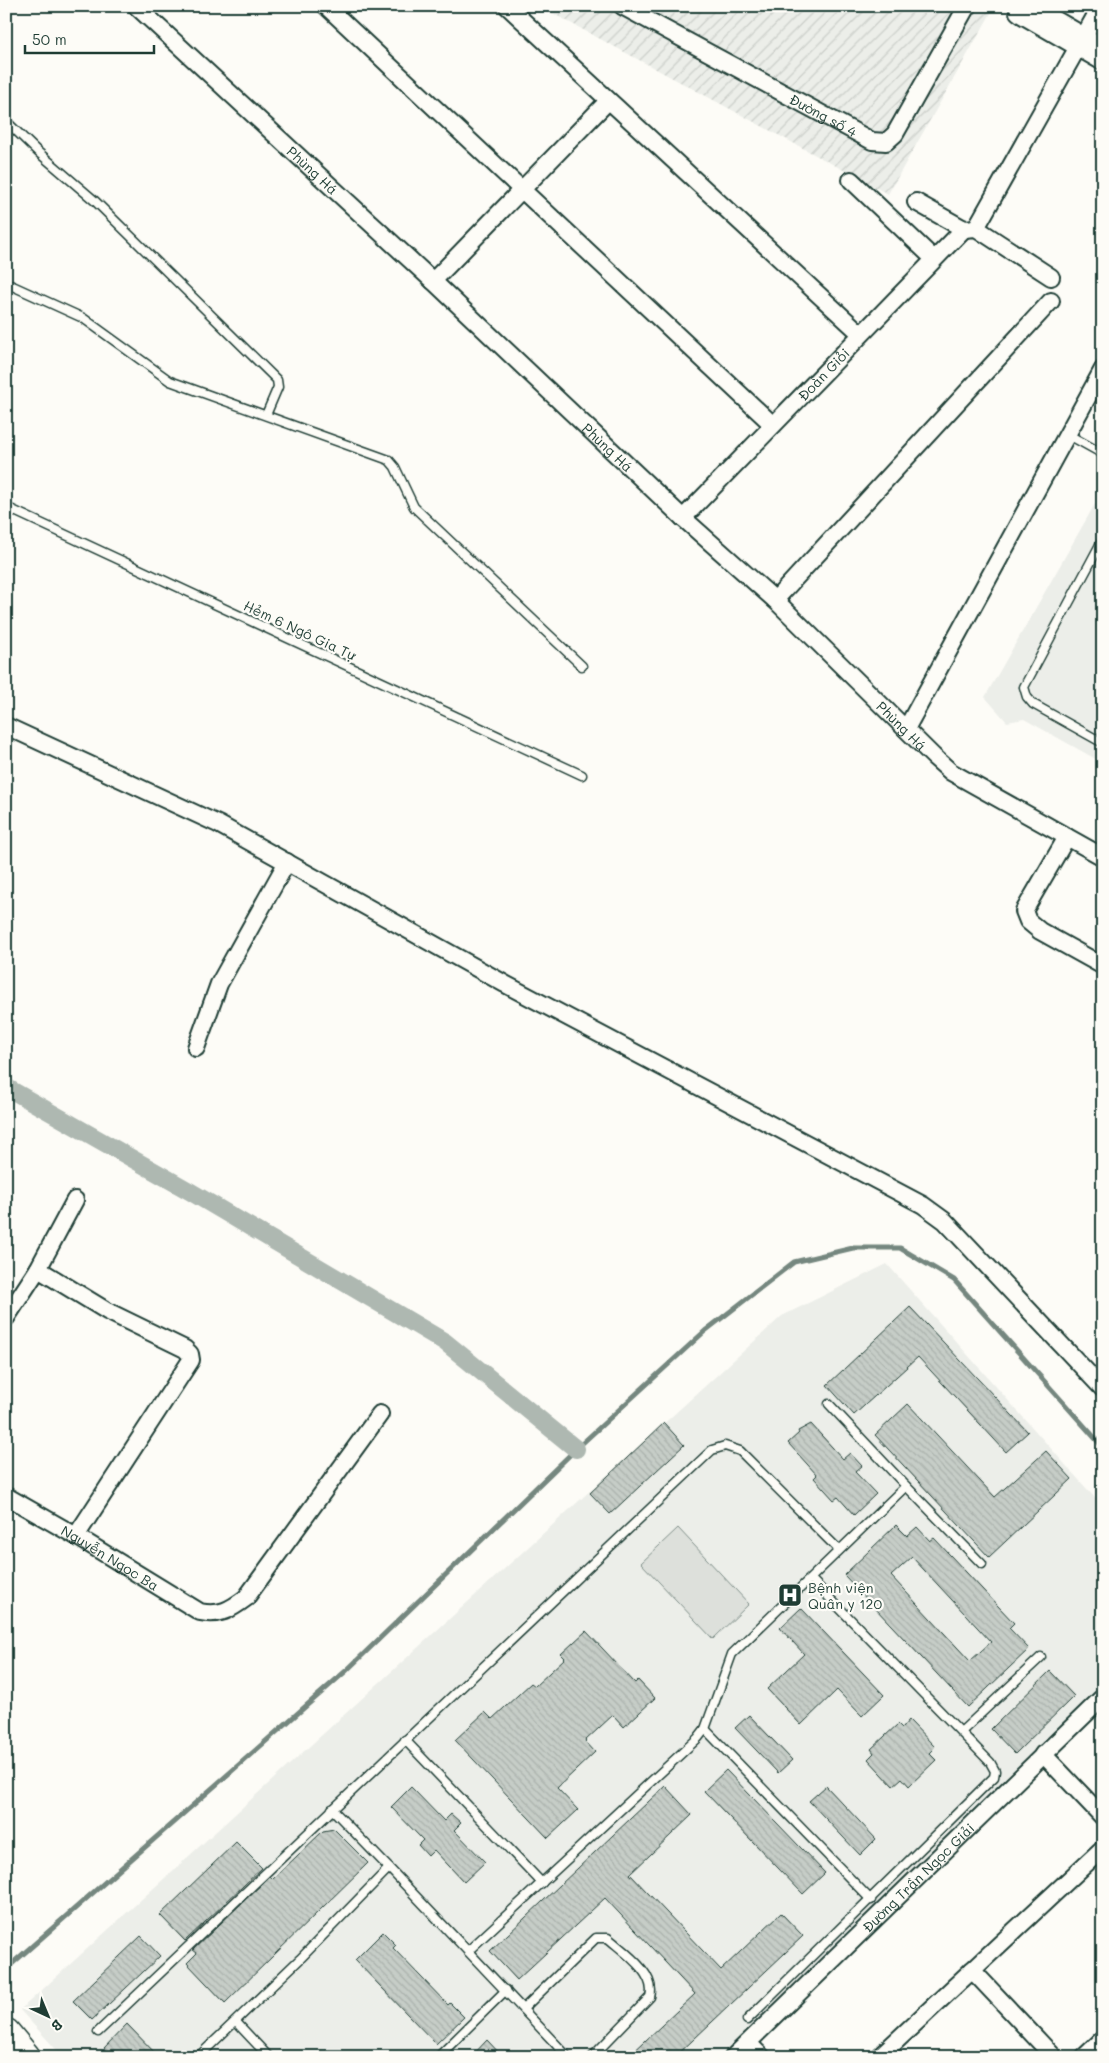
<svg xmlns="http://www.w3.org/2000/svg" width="1109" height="2063" viewBox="0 0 1109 2063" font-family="Mali,sans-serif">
  <defs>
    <pattern id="industrial-furrows" width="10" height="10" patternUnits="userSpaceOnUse" patternTransform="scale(1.25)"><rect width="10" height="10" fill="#eceee9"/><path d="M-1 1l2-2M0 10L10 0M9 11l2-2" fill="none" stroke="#cacdc8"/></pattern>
    <pattern id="building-back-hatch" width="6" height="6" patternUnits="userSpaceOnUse" patternTransform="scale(1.25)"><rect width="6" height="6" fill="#c6cdc7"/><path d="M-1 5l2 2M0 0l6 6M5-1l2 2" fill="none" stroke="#aab1ac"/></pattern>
  </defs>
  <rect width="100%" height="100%" fill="#fdfcf7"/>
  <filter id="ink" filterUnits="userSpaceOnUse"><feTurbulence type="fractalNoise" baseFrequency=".02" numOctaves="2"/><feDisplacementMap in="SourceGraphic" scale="10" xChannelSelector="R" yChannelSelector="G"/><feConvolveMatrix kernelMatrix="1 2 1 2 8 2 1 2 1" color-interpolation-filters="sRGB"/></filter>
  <g filter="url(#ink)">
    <g fill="#eceee9">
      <polygon points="1103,490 1103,763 1024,719 1007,722 985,697"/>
      <polygon points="887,1264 1103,1507 1103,1683 719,2057 63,2057 20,2010 782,1316"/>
    </g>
    <polygon fill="url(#industrial-furrows)" points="539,6 995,6 888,194"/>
    <polygon fill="#dde0db" stroke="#7e8e88" points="678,1528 749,1604 713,1639 641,1563"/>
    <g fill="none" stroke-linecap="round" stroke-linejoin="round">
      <polyline stroke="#75877f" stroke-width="5" points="6,1969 347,1670 576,1449 705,1331 794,1262 853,1248 900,1248 954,1280 1103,1447"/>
      <polyline stroke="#aeb8b1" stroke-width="18" points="6,1087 191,1192 445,1342 576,1449"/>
    </g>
    <g fill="url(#building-back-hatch)" stroke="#1f3d34" fill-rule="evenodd">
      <polygon points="910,1307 1028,1432 1006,1452 918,1357 854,1415 827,1385"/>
      <polygon points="908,1404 995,1497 1046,1451 1072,1479 989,1557 875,1435"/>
      <polygon points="664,1423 684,1445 610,1514 590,1493"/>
      <polygon points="811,1424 843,1459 850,1453 862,1466 855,1472 876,1494 854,1515 838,1497 834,1500 814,1478 817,1475 788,1443 799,1433 798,1431"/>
      <path d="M896,1525L907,1536L917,1527L930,1541L934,1538L1014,1623L1009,1628L1029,1649L968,1707L844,1575ZM912,1557L991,1642L970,1661L891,1576Z"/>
      <polygon points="801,1608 884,1695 862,1716 837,1690 801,1725 767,1689 804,1654 780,1628"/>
      <polygon points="586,1631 635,1683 638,1680 655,1698 624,1727 613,1715 585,1741 595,1752 557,1788 578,1810 548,1838 455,1740 485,1712 492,1719 531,1683 535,1686 565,1658 561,1654"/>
      <polygon points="1050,1671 1074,1696 1015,1754 991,1729"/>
      <polygon points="749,1715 792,1760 778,1773 735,1728"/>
      <polygon points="909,1720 935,1747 929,1753 936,1760 909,1786 902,1778 893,1786 868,1759 874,1753 871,1749 898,1724 902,1728"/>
      <polygon points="726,1770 825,1873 803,1894 704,1791"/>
      <polygon points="665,1786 692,1815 630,1874 721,1970 781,1913 803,1936 675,2057 628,2057 695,1994 605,1898 517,1980 490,1951"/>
      <polygon points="826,1786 876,1839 860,1855 809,1801"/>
      <polygon points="411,1787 444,1821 451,1814 461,1823 454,1830 485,1862 464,1882 434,1850 428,1856 418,1845 423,1840 391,1807"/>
      <polygon points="334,1829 368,1863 225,2003 187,1963 197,1953 193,1950 270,1876 273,1879 323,1831"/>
      <polygon points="236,1842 262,1868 185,1941 160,1915"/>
      <polygon points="383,1932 396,1945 393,1948 448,2005 450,2003 464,2017 436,2044 355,1960"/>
      <polygon points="141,1936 160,1956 92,2020 73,2001"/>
      <polygon points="127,2024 159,2057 113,2057 104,2048"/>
      <polygon points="487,2040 503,2057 471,2057"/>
    </g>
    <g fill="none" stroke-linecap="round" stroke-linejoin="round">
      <g stroke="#1f3d34" stroke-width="11">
        <g id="lane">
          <polyline points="6,121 38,152 95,201 277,380 278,387 266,415"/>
          <polyline points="6,283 83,318 170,381 389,460 395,467 414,507 582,666"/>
          <polyline points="1067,434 1103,454"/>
          <polyline points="6,507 582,775"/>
          <polyline points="1103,539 1024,687 1027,697 1033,704 1103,743"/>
          <polyline points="906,1486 982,1564"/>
          <polyline points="705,1729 871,1900"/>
          <polyline points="961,1732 1041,1657"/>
          <polyline points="405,1740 542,1883"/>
          <polyline points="332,1809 389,1868"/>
          <polyline points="468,1951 698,1738 705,1729 732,1654 906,1486 829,1404"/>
          <path d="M523,2009L596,1938H608C624,1952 657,1974 650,1997L592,2057"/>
          <polyline points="747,2020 994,1777 995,1771 990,1762 812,1580"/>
          <polyline points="236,2022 269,2057"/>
          <polyline points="98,2032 712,1450 725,1446 740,1451 839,1550"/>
          <polyline points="198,2057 300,1959 389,1868 568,2057"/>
          <polyline points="438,2057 506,1990"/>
        </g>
      </g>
      <g stroke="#1f3d34" stroke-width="20">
        <g id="street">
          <path id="s1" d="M136,6L433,281L683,518L775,600L934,757L951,772L1103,857"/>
          <polyline points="326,6 773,425"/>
          <polyline points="507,6 861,334"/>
          <path id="s2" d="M622,6L872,141L886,142L895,134L967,6"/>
          <polyline points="1019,6 1018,12 1022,15 1103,62"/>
          <polyline points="1032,6 1103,47"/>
          <polyline points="851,180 934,259"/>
          <polyline points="916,202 964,229 976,228 1051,277"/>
          <polyline points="976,228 1101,6"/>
          <polyline points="433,281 608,101"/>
          <path id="s3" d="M683,518L964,229"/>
          <polyline points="775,600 1051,301"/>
          <polyline points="6,726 218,824 505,984 923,1205 945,1221 1103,1389"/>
          <polyline points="906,729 1103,369"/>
          <polyline points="1067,837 1024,911 1028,921 1040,931 1103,966"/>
          <polyline points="196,1048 219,984 287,862"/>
          <polyline points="38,1269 107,1311 185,1349 190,1354 191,1360 76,1536"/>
          <polyline points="6,1318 38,1269 75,1200"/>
          <path id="s4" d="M6,1496L76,1536L200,1612C220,1616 230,1610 246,1598L380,1414"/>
          <polyline points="1043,1754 1103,1817"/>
          <polyline points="972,1970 1054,2057"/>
          <polyline points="748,2043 762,2057"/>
          <path id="s5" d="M733,2057L1103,1697"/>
          <polyline points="879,2057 1103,1848"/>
          <polyline points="1084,2057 1103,2039"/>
        </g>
      </g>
      <g stroke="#1f3d34" stroke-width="31">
        <polyline id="highway" points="6,2033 26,2057"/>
      </g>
      <use href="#lane" stroke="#fdfcf7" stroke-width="8"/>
      <use href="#street" stroke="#fdfcf7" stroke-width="16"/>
      <use href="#highway" stroke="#fdfcf7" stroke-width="28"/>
    </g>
  </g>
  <defs>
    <g id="hospital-square" transform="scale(1.25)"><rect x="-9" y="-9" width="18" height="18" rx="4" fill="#1f3d34" stroke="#fdfcf7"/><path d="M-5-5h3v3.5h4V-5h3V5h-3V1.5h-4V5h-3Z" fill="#fff"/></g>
  </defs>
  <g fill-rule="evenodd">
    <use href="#hospital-square" x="790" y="1595"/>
  </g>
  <g text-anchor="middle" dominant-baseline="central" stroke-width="4.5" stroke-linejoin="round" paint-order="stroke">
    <g font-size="14" fill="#1f3d34" stroke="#fdfcf7">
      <text stroke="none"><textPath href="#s2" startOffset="229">Đường số 4</textPath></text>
      <text stroke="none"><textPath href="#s1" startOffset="241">Phùng Há</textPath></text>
      <text stroke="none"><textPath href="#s3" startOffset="201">Đoàn Giỏi</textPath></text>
      <text stroke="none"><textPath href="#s1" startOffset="646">Phùng Há</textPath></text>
      <text transform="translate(300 630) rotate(25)">Hẻm 6 Ngô Gia Tự</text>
      <text stroke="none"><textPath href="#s1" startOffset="1051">Phùng Há</textPath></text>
      <text stroke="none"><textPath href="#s4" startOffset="121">Nguyễn Ngọc Ba</textPath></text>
      <text stroke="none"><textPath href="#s5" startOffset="258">Đường Trần Ngọc Giải</textPath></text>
    </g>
    <g font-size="14" fill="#1f3d34" stroke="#fdfcf7" text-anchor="start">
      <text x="808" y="1587">Bệnh viện<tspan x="808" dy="16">Quân y 120</tspan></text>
    </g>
  </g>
  <rect width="1109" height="2063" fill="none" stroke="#fdfcf7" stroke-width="25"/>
  <rect x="12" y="12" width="1084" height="2038" fill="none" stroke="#1f3d34" stroke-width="2" filter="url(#ink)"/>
  <g transform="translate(48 2016) rotate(136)" stroke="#fdfcf7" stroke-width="4" paint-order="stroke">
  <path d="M0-4L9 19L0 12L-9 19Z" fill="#1f3d34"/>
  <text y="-8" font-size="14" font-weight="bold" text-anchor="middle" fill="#1f3d34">B</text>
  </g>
  <path d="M25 45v8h129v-8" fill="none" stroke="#1f3d34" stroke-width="2.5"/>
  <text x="32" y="45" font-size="15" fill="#1f3d34" stroke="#fdfcf7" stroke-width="4" paint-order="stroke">50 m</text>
</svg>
